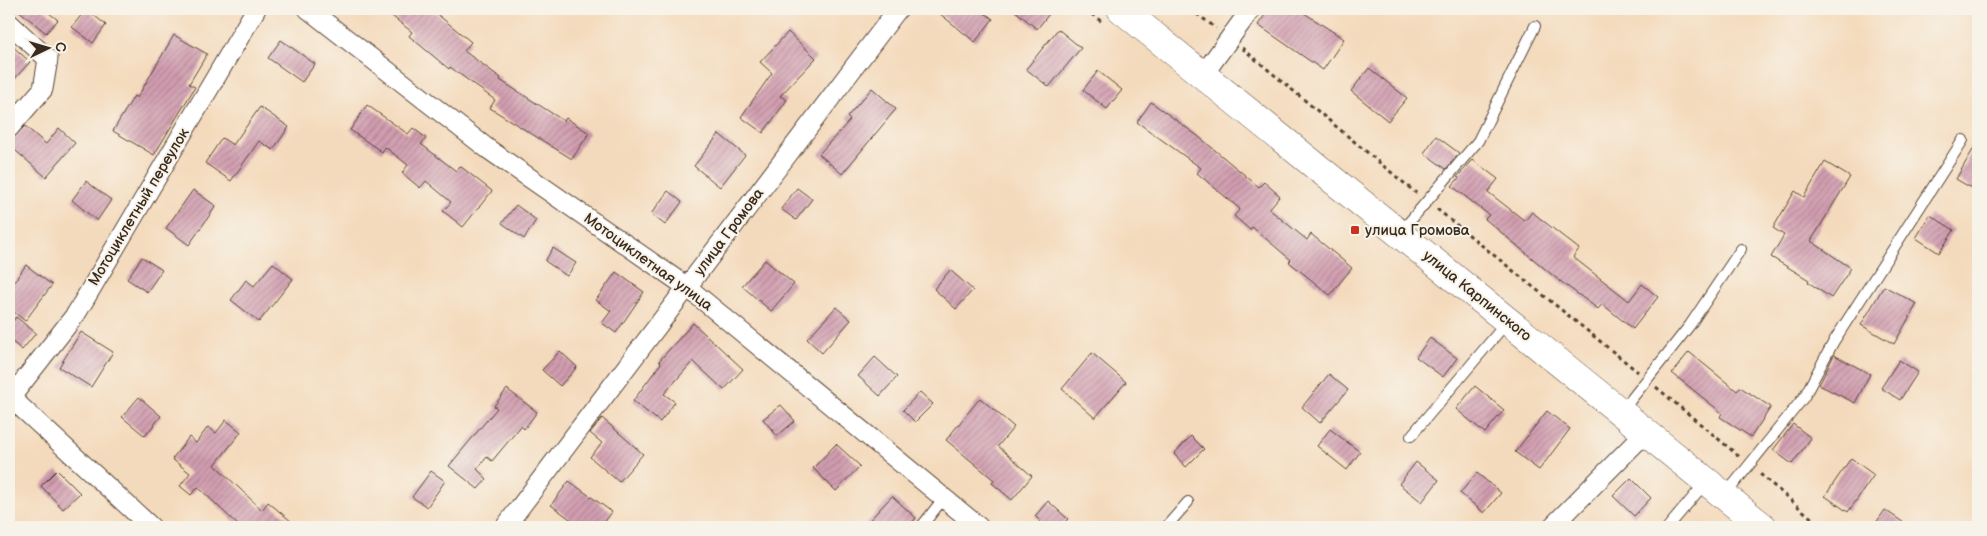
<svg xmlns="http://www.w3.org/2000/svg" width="1987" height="536" viewBox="0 0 1987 536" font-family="'Balsamiq Sans',sans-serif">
  <defs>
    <pattern id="building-hatch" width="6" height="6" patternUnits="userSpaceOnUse" patternTransform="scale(1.25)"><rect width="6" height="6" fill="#d19db0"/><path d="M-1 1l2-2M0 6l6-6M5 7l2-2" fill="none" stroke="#ab808f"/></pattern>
  </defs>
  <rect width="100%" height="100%" fill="#f7f3e8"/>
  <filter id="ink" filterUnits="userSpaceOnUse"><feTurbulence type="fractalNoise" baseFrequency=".02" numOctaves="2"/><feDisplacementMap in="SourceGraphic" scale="10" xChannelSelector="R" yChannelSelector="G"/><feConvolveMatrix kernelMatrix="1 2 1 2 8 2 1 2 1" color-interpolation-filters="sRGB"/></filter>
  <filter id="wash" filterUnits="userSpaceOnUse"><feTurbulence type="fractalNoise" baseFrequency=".0096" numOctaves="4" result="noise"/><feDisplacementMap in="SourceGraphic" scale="20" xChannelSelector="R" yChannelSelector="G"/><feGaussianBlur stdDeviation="1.12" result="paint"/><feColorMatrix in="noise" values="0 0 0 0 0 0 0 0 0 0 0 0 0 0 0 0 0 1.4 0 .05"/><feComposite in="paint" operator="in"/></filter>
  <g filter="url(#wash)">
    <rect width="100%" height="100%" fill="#f4dabc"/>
    <g id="blocks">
      <g fill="url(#building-hatch)">
        <polygon points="17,9 44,9 58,20 46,33"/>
        <polygon points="86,9 106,25 93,43 72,27"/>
        <polygon points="383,9 431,9 471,42 464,51 501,78 500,80 564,121 566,118 589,133 572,159 490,108 495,100 450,67 449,69 409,36 412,32"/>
        <polygon points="934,9 979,9 993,19 975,42"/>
        <polygon points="1013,9 1053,9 1037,29"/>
        <polygon points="1269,9 1298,9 1344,39 1323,70 1258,25"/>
        <polygon points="1058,29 1081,48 1049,87 1026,69"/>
        <polygon points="788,32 816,58 780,96 787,100 763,133 741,117 772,73 760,62"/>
        <polygon points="174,35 207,54 189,84 195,87 154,155 113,131 134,96 137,98"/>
        <polygon points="281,40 315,64 302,82 268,58"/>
        <polygon points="9,43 30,62 9,85"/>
        <polygon points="1369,68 1407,98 1388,121 1351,91"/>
        <polygon points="1098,71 1122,90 1107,109 1083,90"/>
        <polygon points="872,88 896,109 842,174 819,154 850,120 847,117"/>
        <polygon points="1151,102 1198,136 1259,187 1264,182 1280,196 1269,209 1307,240 1311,234 1352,268 1330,295 1289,262 1291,260 1252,227 1250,230 1234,216 1240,209 1197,173 1201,168 1137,122"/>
        <polygon points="367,105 408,134 413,128 426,138 421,144 456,171 460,166 492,191 463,227 443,211 451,202 426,181 420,188 402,173 408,165 385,147 382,152 350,130"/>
        <polygon points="260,107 289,127 273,150 259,141 231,181 205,163 222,138 233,145"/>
        <polygon points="25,126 46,144 59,128 75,143 46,177 9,145 11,139"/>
        <polygon points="719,134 745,155 720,187 694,166"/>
        <polygon points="1436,136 1459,153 1446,169 1424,153"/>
        <polygon points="1978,141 1978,192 1956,179"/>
        <polygon points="1473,160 1498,179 1488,192 1525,221 1532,212 1579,249 1573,257 1629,301 1642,284 1658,297 1633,329 1602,304 1598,309 1556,278 1485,219 1489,215 1452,186 1459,178 1457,177"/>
        <polygon points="1825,162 1850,177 1811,241 1851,268 1831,298 1808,282 1809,280 1771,257 1784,235 1773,228 1795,191 1804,197"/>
        <polygon points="86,181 111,200 97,221 72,200"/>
        <polygon points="797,188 812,199 796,220 781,209"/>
        <polygon points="193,190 216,206 189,245 166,228"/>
        <polygon points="668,191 682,202 665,225 651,214"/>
        <polygon points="516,205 536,220 524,239 502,223"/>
        <polygon points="1930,215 1954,230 1939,253 1916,238"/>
        <polygon points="553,248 576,263 567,276 545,261"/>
        <polygon points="142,257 162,270 147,292 127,279"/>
        <polygon points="765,260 794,284 771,311 742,286"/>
        <polygon points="273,263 293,279 259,322 231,300 246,280 254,286"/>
        <polygon points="26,265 52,285 25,321 9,308 9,289"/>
        <polygon points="950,270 973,290 956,309 934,289"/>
        <polygon points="616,272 644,292 616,333 602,323 611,311 596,300"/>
        <polygon points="1884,286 1917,304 1894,344 1861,325"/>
        <polygon points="836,307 851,320 822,353 807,339"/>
        <polygon points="16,317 36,333 22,350 9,339 9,326"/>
        <polygon points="693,323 743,369 724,390 693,361 664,394 675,402 660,422 633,401 661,363 659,361"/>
        <polygon points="81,332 113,352 91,387 59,367"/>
        <polygon points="1430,338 1457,358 1443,377 1416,357"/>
        <polygon points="560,351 577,367 560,386 542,370"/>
        <polygon points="1689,352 1737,391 1740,387 1771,407 1751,437 1720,417 1722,413 1672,373"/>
        <polygon points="1092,353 1126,382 1095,418 1062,389"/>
        <polygon points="1834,355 1870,374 1855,403 1819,385"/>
        <polygon points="875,357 897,377 880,396 858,376"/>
        <polygon points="1899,360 1918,372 1900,400 1881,388"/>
        <polygon points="1329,374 1348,390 1320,423 1302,407"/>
        <polygon points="1475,386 1504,410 1485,433 1456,409"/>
        <polygon points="507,389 537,412 524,429 521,426 492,461 487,457 477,469 487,479 478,489 449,466 497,408 494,406"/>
        <polygon points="920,392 933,404 915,422 903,410"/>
        <polygon points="139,397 161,416 145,436 122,417"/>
        <polygon points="980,398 1014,427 998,446 1032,476 1012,500 992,483 994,480 946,440"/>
        <polygon points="781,405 795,421 777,436 763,419"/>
        <polygon points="1547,411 1570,429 1539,470 1515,452"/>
        <polygon points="602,418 643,454 619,482 590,457 602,443 590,433"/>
        <polygon points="226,420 241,432 215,465 262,510 268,502 298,527 240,527 198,487 191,495 180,486 190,473 172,459 189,437 196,443 208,427 216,433"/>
        <polygon points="1793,424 1811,438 1792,464 1773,450"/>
        <polygon points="1330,429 1360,452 1347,470 1317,446"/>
        <polygon points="1191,436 1204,449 1186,467 1174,454"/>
        <polygon points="836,444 860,466 836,491 813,468"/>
        <polygon points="1851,458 1874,475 1848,512 1825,496"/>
        <polygon points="1416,462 1439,480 1422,502 1399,484"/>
        <polygon points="57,470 80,493 63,509 41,486"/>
        <polygon points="431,471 445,481 427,507 412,497"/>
        <polygon points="1477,473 1501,493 1484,513 1460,493"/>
        <polygon points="1631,478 1651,498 1634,516 1613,496"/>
        <polygon points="569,481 612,512 601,527 581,527 551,505"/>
        <polygon points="892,496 916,518 908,527 863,527"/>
        <polygon points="1048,501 1068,519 1060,527 1046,527 1035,516"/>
        <polygon points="1885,510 1910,527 1873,527"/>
      </g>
    </g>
  </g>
  <g filter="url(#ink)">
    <use href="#blocks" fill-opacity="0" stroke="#574436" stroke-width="1"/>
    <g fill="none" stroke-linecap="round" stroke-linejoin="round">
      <g stroke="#574436" stroke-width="12">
        <g id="service">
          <polyline points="1400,233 1478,141 1535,26"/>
          <polyline points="1622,411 1690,325 1741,249"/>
          <polyline points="1411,436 1507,322"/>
          <polyline points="1725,495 1804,397 1834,341 1963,140"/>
          <polyline points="921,527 943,499"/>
          <polyline points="1166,527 1188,502"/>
          <polyline points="1668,527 1706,482"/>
        </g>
      </g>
      <g stroke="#574436" stroke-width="21">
        <g id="minor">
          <polyline points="308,9 488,149 687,287 979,527"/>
          <polyline points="9,23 48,59 43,89 9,128"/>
          <polyline points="1203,75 1251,9"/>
          <polyline points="9,396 151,527"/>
          <polyline points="11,397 76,314 256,9"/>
          <polyline points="505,527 898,9"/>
          <polyline points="1552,527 1646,432"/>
        </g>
      </g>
      <g stroke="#574436" stroke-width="29">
        <polyline id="primary" points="1121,9 1763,527"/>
      </g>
      <g stroke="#574436" stroke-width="3" stroke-dasharray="4 4" stroke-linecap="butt">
        <polyline points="1085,9 1102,22"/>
        <polyline points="1190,9 1216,28"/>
        <polyline points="1242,48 1416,193"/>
        <polyline points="1437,209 1638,372"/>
        <polyline points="1656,387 1740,457"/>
        <polyline points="1760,474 1822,527"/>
      </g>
      <use href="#service" stroke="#fff" stroke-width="10"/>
      <use href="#minor" stroke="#fff" stroke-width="19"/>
      <use href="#primary" stroke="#fff" stroke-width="28"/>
    </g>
  </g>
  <rect fill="#c8321e" stroke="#f7f3e8" stroke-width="2" x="1350" y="225" width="10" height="10" rx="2.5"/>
  <g text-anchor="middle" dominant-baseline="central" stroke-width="4" stroke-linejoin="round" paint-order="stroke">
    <g font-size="15" fill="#3b2a1e" stroke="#f7f3e8">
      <text transform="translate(139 207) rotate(-59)">Мотоциклетный переулок</text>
      <text transform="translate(729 232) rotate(-53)">улица Громова</text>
      <text transform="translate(648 262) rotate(36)">Мотоциклетная улица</text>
      <text transform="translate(1477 296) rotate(39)">улица Карпинского</text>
    </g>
    <g font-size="15" fill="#3b2a1e" stroke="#f7f3e8" text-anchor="start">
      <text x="1365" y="230">улица Громова</text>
    </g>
  </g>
  <rect width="1987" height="536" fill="none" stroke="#f7f3e8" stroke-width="30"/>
  <g transform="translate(48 48) rotate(85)" stroke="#f7f3e8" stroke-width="4" paint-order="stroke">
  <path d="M0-4L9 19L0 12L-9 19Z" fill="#3b2a1e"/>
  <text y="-8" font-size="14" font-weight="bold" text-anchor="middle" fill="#3b2a1e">С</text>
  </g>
</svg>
